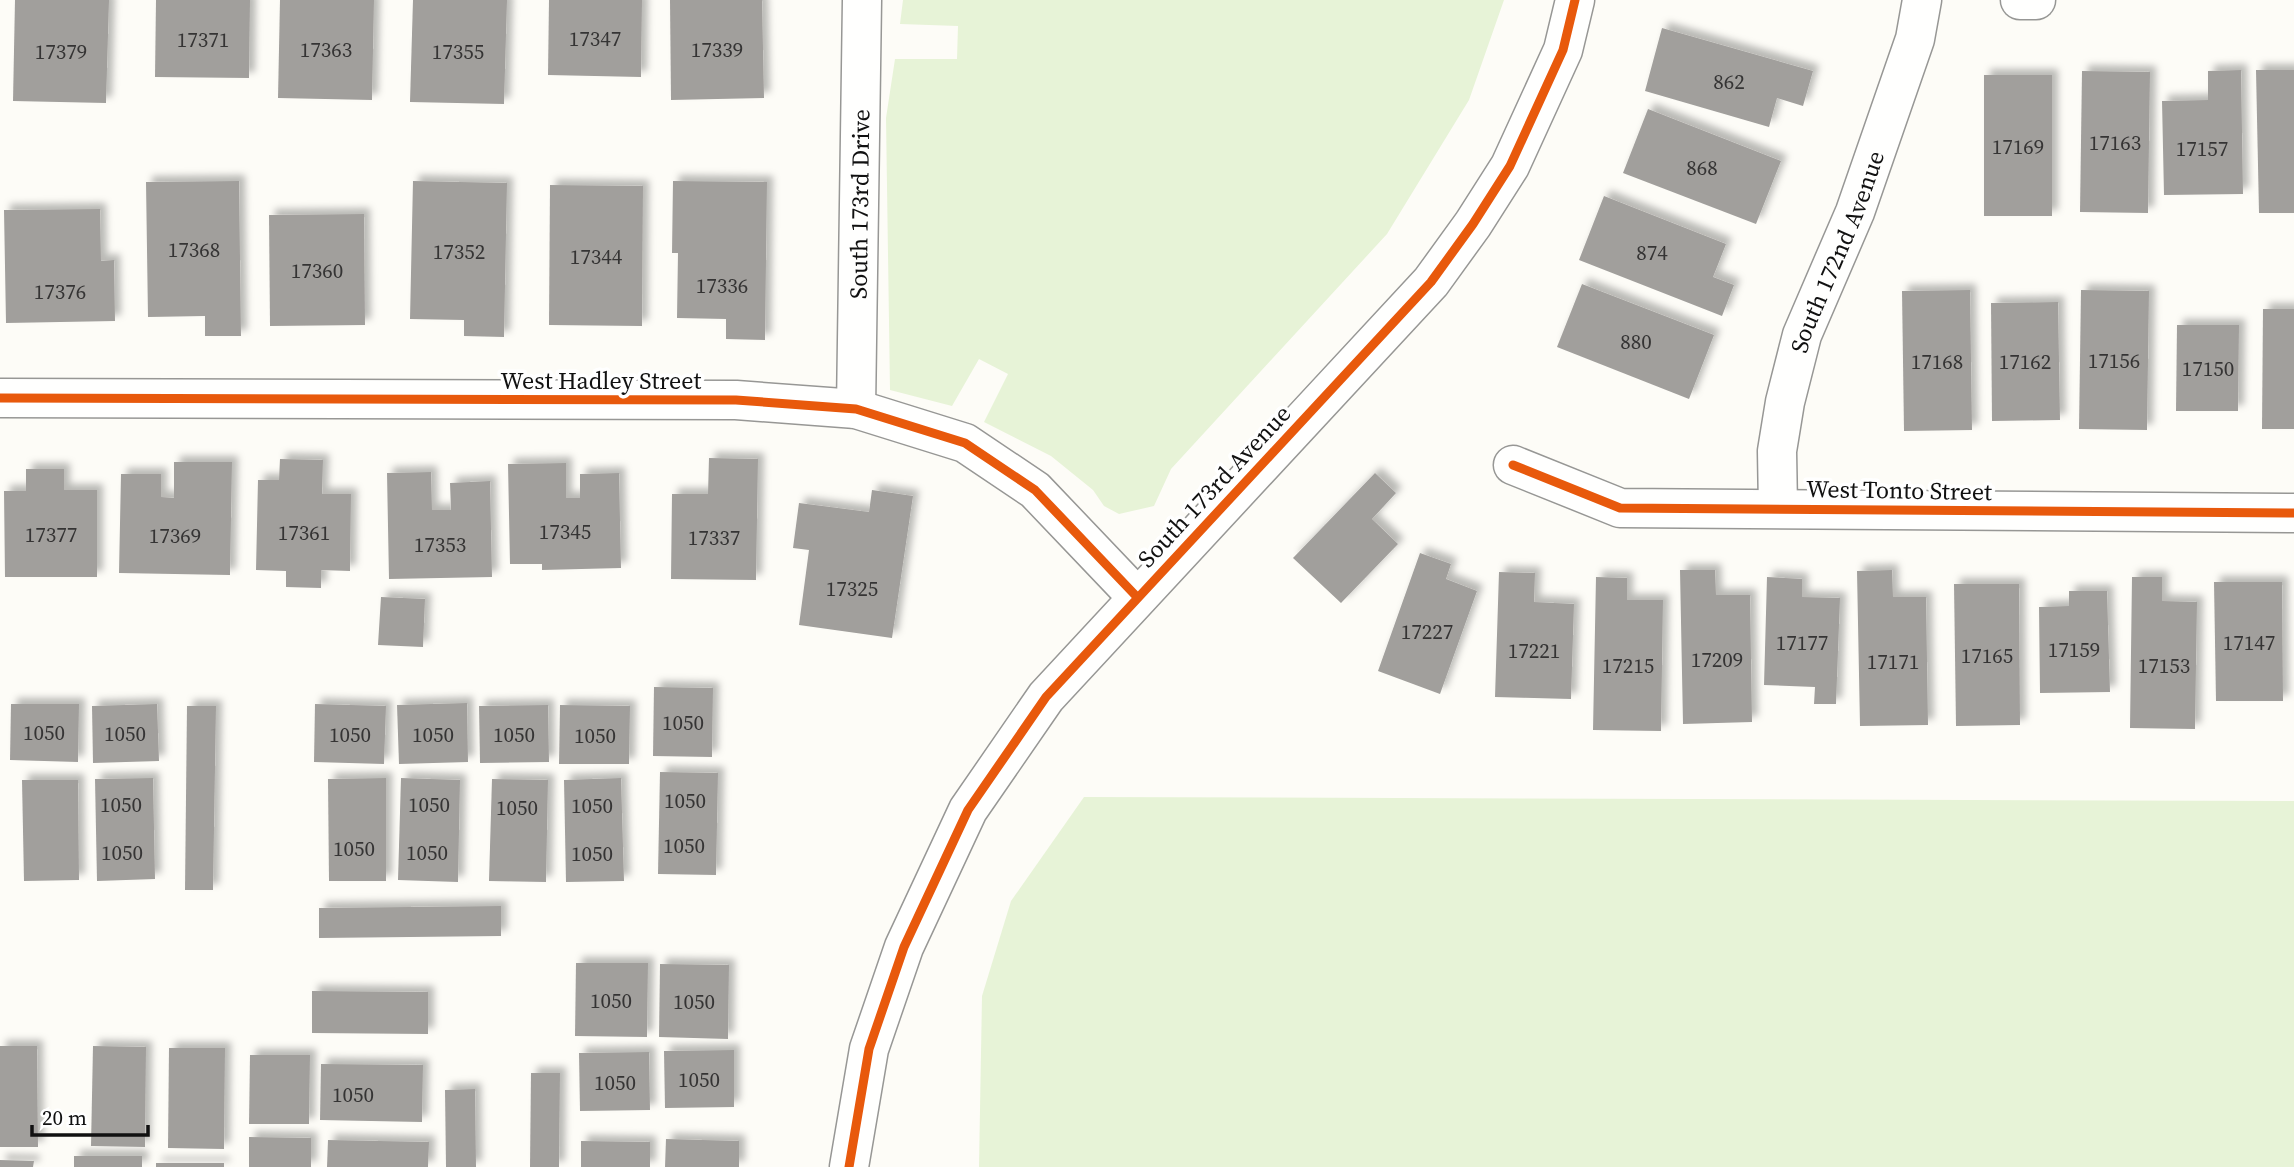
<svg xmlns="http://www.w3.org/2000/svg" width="2294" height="1167" viewBox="0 0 2294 1167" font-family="'Source Serif 4',serif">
  <defs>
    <filter id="shadow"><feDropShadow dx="6" dy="-6" stdDeviation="3.5" flood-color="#0004"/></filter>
  </defs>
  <rect width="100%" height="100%" fill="#fdfcf7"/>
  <g fill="#e7f3d7">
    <polygon points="903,0 1504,0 1469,100 1387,234 1171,469 1154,506 1119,514 1104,506 1093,490 1051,456 984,422 1008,374 979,359 952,406 890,390 886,118 895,59 957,59 958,26 900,24"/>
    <polygon points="1084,797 2294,801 2294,1167 979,1167 982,996 1011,901"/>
  </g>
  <g fill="#a19f9c" filter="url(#shadow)">
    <polygon points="15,0 109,0 106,103 13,101"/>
    <polygon points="156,0 250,0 249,78 155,77"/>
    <polygon points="280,0 374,0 372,100 278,98"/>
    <polygon points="413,0 507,0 504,104 410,102"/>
    <polygon points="549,0 642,0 641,77 548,75"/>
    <polygon points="670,0 762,0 764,98 671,100"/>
    <polygon points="1662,28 1813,71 1803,106 1777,98 1769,127 1645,91"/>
    <polygon points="2241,70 2243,194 2164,195 2162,101 2208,100 2208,71"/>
    <polygon points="2256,70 2294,70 2294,213 2259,213"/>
    <polygon points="2082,71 2150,72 2148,213 2080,212"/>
    <rect x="1984" y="75" width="68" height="141"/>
    <polygon points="1648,109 1781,161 1756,224 1623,173"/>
    <polygon points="239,181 241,336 205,336 205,316 148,317 146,182"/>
    <polygon points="413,181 507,183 504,337 464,336 464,320 410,319"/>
    <polygon points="673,181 767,182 765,340 726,339 726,319 677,318 678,253 672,253"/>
    <polygon points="550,185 643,186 642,326 549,325"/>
    <polygon points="1604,196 1726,244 1713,277 1734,285 1722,316 1579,260"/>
    <polygon points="100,209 101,261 114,260 115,321 6,323 4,210"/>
    <polygon points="364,214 365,325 270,326 269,215"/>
    <polygon points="1582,284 1714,335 1689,399 1557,347"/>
    <polygon points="1970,290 1972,430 1904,431 1902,291"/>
    <polygon points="2081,290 2149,291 2147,430 2079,429"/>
    <polygon points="2058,302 2060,420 1992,421 1991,303"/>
    <polygon points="2263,309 2294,309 2294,429 2262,429"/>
    <polygon points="2177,325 2239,325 2238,411 2176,411"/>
    <polygon points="709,458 758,459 756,580 671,579 672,494 708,494"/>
    <polygon points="280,459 323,460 322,494 351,494 350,571 321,570 321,588 286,587 286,571 256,570 258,480 279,480"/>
    <polygon points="174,462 232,462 230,575 119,573 121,474 161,474 161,497 174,498"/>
    <polygon points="566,463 566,498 580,498 580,474 619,473 621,568 542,570 542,564 510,564 508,464"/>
    <polygon points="26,469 64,469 64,490 97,490 97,577 5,577 4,491 26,491"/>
    <polygon points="431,472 432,510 451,510 450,483 490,481 492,577 389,579 387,473"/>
    <polygon points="1375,473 1396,493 1372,519 1398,544 1341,603 1293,558"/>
    <polygon points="872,490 913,496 892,638 799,625 809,550 793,548 799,503 869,512"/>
    <polygon points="1420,553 1451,564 1446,579 1477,591 1440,694 1378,671"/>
    <polygon points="1680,570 1715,570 1716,595 1750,595 1752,722 1683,724"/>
    <polygon points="1892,570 1893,597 1926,597 1928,725 1860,726 1857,571"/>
    <polygon points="1499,572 1535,573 1534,602 1574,604 1571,699 1495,697"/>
    <polygon points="1596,577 1627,578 1627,600 1663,600 1661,731 1593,730"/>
    <polygon points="1767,577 1802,579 1802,597 1840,598 1836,704 1814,704 1815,687 1764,685"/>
    <polygon points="2132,577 2162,577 2162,601 2197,602 2195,729 2130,728"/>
    <polygon points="2214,582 2282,582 2283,701 2216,701"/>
    <polygon points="1954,584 2019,584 2020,725 1956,726"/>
    <polygon points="2069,591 2107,591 2110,692 2040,693 2039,607 2069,606"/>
    <polygon points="381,597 425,599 423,647 378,645"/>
    <polygon points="654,687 713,688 712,757 653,756"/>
    <polygon points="467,703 468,762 399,764 397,705"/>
    <polygon points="11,704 79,704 78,762 10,760"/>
    <polygon points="157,704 159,761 93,763 92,706"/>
    <polygon points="315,704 386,706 384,764 314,762"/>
    <polygon points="548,705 549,762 480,763 479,706"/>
    <polygon points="560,705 630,706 629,764 559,764"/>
    <polygon points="187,706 216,706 213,890 185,890"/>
    <polygon points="660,772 718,773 716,875 658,874"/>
    <polygon points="153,778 155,879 97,881 95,779"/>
    <polygon points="386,778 386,881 329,881 328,779"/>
    <polygon points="401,778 460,780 458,882 398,880"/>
    <polygon points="621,778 624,881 566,882 564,780"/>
    <polygon points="492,779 548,780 546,882 489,881"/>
    <polygon points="22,780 78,780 79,880 24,881"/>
    <polygon points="501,906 501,936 319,938 319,908"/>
    <polygon points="576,963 648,963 647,1037 575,1036"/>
    <polygon points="660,964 729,965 728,1039 659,1037"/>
    <polygon points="312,991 428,992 428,1034 312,1033"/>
    <polygon points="0,1046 37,1046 38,1147 0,1147"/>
    <polygon points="93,1046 146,1047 145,1147 91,1146"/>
    <polygon points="169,1048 225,1048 224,1149 168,1148"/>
    <polygon points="734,1050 734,1107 665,1108 664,1051"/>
    <polygon points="649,1052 650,1110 580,1111 579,1053"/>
    <polygon points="250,1055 310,1055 309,1124 249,1124"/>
    <polygon points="321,1064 423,1065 422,1122 320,1120"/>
    <polygon points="531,1073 560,1073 559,1167 530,1167"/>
    <polygon points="475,1089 476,1167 446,1167 445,1090"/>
    <polygon points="249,1137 311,1138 311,1167 249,1167"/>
    <polygon points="666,1139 739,1141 739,1167 665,1167"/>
    <polygon points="328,1140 429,1142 428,1167 327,1167"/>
    <polygon points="581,1141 650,1142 650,1167 581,1167"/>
    <rect x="74" y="1156" width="68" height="11"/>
    <polygon points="0,1160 34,1161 33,1167 0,1167"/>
    <rect x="156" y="1163" width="68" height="4"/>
  </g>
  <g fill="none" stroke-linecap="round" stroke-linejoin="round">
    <g stroke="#979795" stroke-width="41">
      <g id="minor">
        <polyline points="2020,0 2036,0"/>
        <polyline points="0,398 736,400 856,409 965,443 1035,490 1137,597"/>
        <path id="s1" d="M856,409L862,0"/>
        <polyline points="1513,465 1620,508 2294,513"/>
        <path id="s2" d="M1778,508L1777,451L1785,402L1802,335L1855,212L1915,39L1922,0"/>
      </g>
    </g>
    <g stroke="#979795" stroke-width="41">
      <polyline id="tertiary" points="849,1167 869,1049 904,947 968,810 1046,697 1431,282 1473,224 1510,166 1563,50 1575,0"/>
    </g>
    <use href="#minor" stroke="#fffffe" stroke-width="38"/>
    <use href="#tertiary" stroke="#fffffe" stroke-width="38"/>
    <g stroke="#fff" stroke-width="13">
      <g id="cycleway">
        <polyline points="0,398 736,400 856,409 965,443 1035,490 1137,597"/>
        <polyline points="1513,465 1620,508 2294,513"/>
        <polyline points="849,1167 869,1049 904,947 968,810 1046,697 1431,282 1473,224 1510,166 1563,50 1575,0"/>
      </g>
    </g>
    <use href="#cycleway" stroke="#e8590c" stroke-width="9"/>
  </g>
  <g text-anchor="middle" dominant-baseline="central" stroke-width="7" stroke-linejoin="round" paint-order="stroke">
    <g font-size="21" fill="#353434">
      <text x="595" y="38">17347</text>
      <text x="203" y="39">17371</text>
      <text x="326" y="49">17363</text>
      <text x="717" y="49">17339</text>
      <text x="61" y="51">17379</text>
      <text x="458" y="51">17355</text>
      <text x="1729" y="81">862</text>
      <text x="2115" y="142">17163</text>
      <text x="2018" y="146">17169</text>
      <text x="2202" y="148">17157</text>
      <text x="1702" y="167">868</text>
      <text x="194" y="249">17368</text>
      <text x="459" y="251">17352</text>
      <text x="1652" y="252">874</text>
      <text x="596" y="256">17344</text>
      <text x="317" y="270">17360</text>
      <text x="722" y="285">17336</text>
      <text x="60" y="291">17376</text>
      <text x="1636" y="341">880</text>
      <text x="2114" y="360">17156</text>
      <text x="1937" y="361">17168</text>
      <text x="2025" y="361">17162</text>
      <text x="2208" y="368">17150</text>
      <text x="565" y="531">17345</text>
      <text x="304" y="532">17361</text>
      <text x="51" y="534">17377</text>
      <text x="175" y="535">17369</text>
      <text x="714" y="537">17337</text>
      <text x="440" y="544">17353</text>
      <text x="852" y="588">17325</text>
      <text x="1427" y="631">17227</text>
      <text x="1802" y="642">17177</text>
      <text x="2249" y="642">17147</text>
      <text x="2074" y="649">17159</text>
      <text x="1534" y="650">17221</text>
      <text x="1987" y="655">17165</text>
      <text x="1717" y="659">17209</text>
      <text x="1893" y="661">17171</text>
      <text x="1628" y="665">17215</text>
      <text x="2164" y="665">17153</text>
      <text x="683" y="722">1050</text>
      <text x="44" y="732">1050</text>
      <text x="125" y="733">1050</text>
      <text x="350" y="734">1050</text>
      <text x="433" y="734">1050</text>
      <text x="514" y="734">1050</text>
      <text x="595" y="735">1050</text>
      <text x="685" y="800">1050</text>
      <text x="121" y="804">1050</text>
      <text x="429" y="804">1050</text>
      <text x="592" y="805">1050</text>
      <text x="517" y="807">1050</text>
      <text x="684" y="845">1050</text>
      <text x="354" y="848">1050</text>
      <text x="122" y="852">1050</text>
      <text x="427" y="852">1050</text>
      <text x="592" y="853">1050</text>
      <text x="611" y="1000">1050</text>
      <text x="694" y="1001">1050</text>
      <text x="699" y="1079">1050</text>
      <text x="615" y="1082">1050</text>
      <text x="353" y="1094">1050</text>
    </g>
    <g font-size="24" fill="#111" stroke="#fff">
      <text stroke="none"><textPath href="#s1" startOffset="205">South 173rd Drive</textPath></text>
      <text stroke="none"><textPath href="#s2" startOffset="266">South 172nd Avenue</textPath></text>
      <text x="601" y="380">West Hadley Street</text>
      <text transform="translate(1214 486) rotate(-47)">South 173rd Avenue</text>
      <text transform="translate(1899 490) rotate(1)">West Tonto Street</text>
    </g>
  </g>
  <path d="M32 1125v10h116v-10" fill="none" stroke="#111111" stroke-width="3.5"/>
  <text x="42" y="1125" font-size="21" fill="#111111" stroke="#ffffff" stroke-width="5" paint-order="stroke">20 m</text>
</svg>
